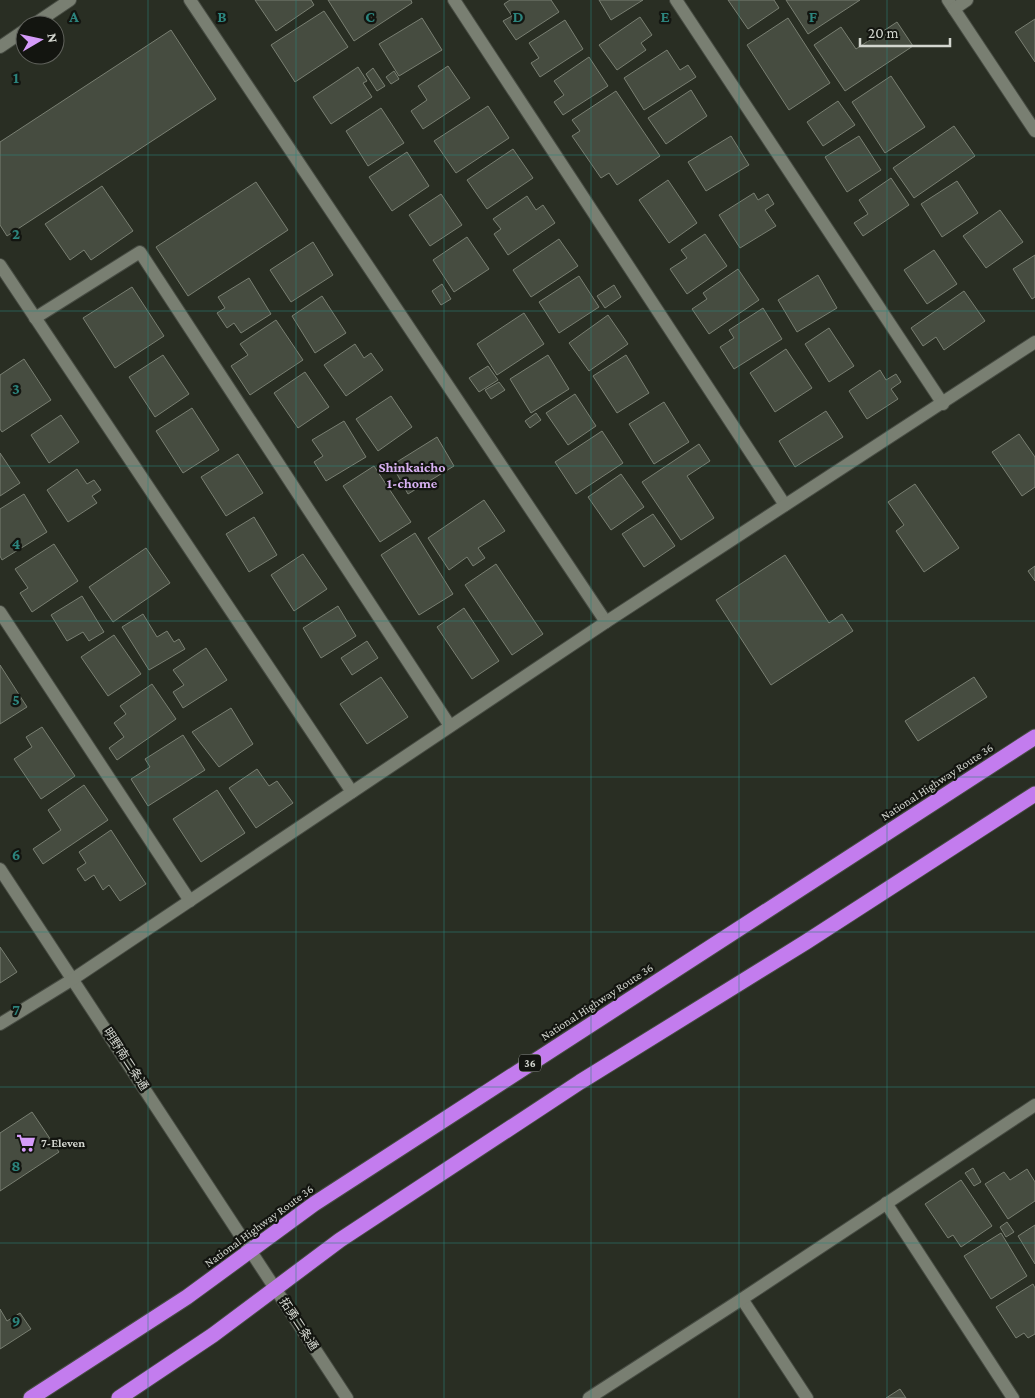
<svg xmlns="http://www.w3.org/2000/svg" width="1035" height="1398" viewBox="0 0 1035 1398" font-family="'Crimson Pro','Noto Sans JP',serif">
  <rect width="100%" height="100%" fill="#292e23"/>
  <g fill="#464c40" stroke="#797f72">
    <polygon points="255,0 311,0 314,5 276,31"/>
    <polygon points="328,0 411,0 412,3 354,41"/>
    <polygon points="510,0 551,0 559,12 516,40 503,21 512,16 504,4"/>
    <polygon points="599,0 643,0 611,20"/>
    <polygon points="728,0 774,0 779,8 748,29"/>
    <polygon points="786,0 860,0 808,34"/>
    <polygon points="324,11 348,47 295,82 271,45"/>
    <polygon points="640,17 652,35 641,43 646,50 617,70 599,45"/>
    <polygon points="422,18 442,50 399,76 379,44"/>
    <polygon points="788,18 830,83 789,110 747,45"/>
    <polygon points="1035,19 1035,62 1015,32"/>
    <polygon points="565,20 583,49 540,77 531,63 539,58 529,43"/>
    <polygon points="897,22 913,46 845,91 814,45 841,27 856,49"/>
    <polygon points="171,30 216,99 7,236 0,225 0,142"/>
    <polygon points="667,50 680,70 688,65 696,77 644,110 624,78"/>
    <polygon points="589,57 608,86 563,115 554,102 564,95 554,81"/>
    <polygon points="448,66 470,98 423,129 411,111 427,100 418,86"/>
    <polygon points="358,67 367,81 363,83 372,97 331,124 313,97"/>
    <polygon points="373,68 385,86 377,91 366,74"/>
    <polygon points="394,71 399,79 391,84 386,77"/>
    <polygon points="891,76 925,127 885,153 852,102"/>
    <polygon points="691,90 707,116 666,144 648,118"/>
    <polygon points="616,91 660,156 617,185 609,173 601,178 572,136 580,131 572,120"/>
    <polygon points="838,101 855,125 823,146 807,122"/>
    <polygon points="488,106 509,138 456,173 434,141"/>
    <polygon points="381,108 404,143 368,166 346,131"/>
    <polygon points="954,126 975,156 914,198 893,168"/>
    <polygon points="731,136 749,165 706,191 688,162"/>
    <polygon points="859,136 881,170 847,192 825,157"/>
    <polygon points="513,149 533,178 487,209 467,180"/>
    <polygon points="407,152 429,186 392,211 369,177"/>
    <polygon points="891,178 909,205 863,236 854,223 868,214 859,200"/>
    <polygon points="668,180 697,223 669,243 639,200"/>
    <polygon points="957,181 978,213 942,237 921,204"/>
    <polygon points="256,182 288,230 188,296 156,247"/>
    <polygon points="102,186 133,231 91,260 84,250 70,260 45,224"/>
    <polygon points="754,193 758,200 768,194 774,204 765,210 776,226 740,248 719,215"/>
    <polygon points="441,194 462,225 430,246 409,215"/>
    <polygon points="527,196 536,210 543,205 555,223 508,255 494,234 501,229 493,219"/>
    <polygon points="1000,210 1023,242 986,268 963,236"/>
    <polygon points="705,234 727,266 687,294 670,269 687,258 681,250"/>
    <polygon points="467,237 489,269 454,292 433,260"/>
    <polygon points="559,239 578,266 531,297 513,270"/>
    <polygon points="313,242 333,275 291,302 270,270"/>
    <polygon points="934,250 957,284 927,304 904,270"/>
    <polygon points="1035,255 1035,297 1032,299 1013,269"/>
    <polygon points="738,269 759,300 709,334 692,309 707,299 703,293"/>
    <polygon points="818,275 837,308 797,332 778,300"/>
    <polygon points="579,276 599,307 559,333 539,302"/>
    <polygon points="249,278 271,314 241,333 234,323 227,328 217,313 225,308 218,297"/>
    <polygon points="442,284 451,299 441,305 432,291"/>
    <polygon points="614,285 621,297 605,308 597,296"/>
    <polygon points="132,287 164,336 115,368 83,318"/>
    <polygon points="964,291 985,321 944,350 936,337 923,346 911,328"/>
    <polygon points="322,296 346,333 315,353 292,316"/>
    <polygon points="763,308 782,339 734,369 720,347 734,338 729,330"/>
    <polygon points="524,313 544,344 497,375 477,344"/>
    <polygon points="608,315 628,344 589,371 569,343"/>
    <polygon points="276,320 303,360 250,395 231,366 248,355 240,344"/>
    <polygon points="829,328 854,366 829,382 805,344"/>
    <polygon points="355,344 364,358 371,353 383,370 346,396 324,365"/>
    <polygon points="786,349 812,388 775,412 750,373"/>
    <polygon points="163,355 189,394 155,417 129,377"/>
    <polygon points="548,355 569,389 531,413 510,379"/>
    <polygon points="626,355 649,393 617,413 593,376"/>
    <polygon points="24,359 51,400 2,432 0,429 0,375"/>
    <polygon points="488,366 498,380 479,392 469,378"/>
    <polygon points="880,370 886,380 896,374 901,382 891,389 898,399 867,419 849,391"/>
    <polygon points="305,372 329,407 298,428 274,393"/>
    <polygon points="499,382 505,390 491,399 485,390"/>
    <polygon points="575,394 596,426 568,445 546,413"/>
    <polygon points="391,396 412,427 378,451 356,419"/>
    <polygon points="664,402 689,442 654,464 629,424"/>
    <polygon points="192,408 219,450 183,473 156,431"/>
    <polygon points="826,411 843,437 795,467 779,441"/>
    <polygon points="536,413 541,420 530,428 525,421"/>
    <polygon points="61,415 79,442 49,463 31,435"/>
    <polygon points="344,421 366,457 326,481 314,462 323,456 312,440"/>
    <polygon points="602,431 623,463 576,494 555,462"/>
    <polygon points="1019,434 1035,457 1035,487 1022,496 992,452"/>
    <polygon points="437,437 454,466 408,494 392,465"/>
    <polygon points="699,444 710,461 687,476 714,518 681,540 642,482"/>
    <polygon points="0,453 20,483 0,496"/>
    <polygon points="238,454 263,493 226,516 201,477"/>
    <polygon points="374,466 411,522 380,542 343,486"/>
    <polygon points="77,469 87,484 94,480 101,490 92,496 97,503 68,522 47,490"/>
    <polygon points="621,474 644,507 611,530 588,497"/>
    <polygon points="915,484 959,548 924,572 896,531 904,525 888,502"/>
    <polygon points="24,494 47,532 2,560 0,556 0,509"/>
    <polygon points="484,500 505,531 478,548 485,558 473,566 467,557 449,570 428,538"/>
    <polygon points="653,514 675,546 644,567 622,534"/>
    <polygon points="254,517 277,555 249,572 226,534"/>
    <polygon points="415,533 453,594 419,615 381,555"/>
    <polygon points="54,544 78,581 32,612 20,593 28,588 15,569"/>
    <polygon points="146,548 170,583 113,622 89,587"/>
    <polygon points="303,554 327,589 294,611 271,575"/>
    <polygon points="785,555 829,623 842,614 853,631 771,685 716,600"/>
    <polygon points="496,564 543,634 512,655 465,585"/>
    <polygon points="1035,566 1035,581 1028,571"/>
    <polygon points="82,596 104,632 89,641 83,632 67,641 51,615"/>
    <polygon points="338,606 356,636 321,658 303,628"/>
    <polygon points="464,608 499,661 472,679 437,627"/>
    <polygon points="143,614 157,637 167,631 174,642 179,639 185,649 149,670 122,627"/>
    <polygon points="114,635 141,674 108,696 81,657"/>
    <polygon points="367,641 378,658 352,675 341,658"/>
    <polygon points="206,648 227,680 183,708 173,692 184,685 173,670"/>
    <polygon points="0,665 27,707 0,724"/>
    <polygon points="381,677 408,717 367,744 340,704"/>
    <polygon points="974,677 987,697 918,741 905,721"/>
    <polygon points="152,684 176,719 117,760 109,748 124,737 114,723 126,714 120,706"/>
    <polygon points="231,708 253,744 219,767 192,732"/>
    <polygon points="42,727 75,776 41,799 14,759 32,747 26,737"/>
    <polygon points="183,735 205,770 148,806 131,779 150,767 145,759"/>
    <polygon points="257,769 269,786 277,781 293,803 256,828 229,788"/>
    <polygon points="84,785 108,820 43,864 33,849 61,830 48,810"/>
    <polygon points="217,790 245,833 201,862 173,819"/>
    <polygon points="111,830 146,884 120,901 109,885 103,890 94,875 85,881 77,869 86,863 79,852"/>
    <polygon points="0,947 17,972 0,983"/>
    <polygon points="32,1112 59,1152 0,1191 0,1133"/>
    <polygon points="973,1168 981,1182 974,1186 965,1173"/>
    <polygon points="1027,1169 1035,1182 1035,1201 1008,1219 985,1184 1004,1172 1010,1180"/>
    <polygon points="961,1180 992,1226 961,1247 953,1235 948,1238 925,1204"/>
    <polygon points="1007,1222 1014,1232 1006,1237 1000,1227"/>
    <polygon points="1035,1225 1035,1264 1018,1236"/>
    <polygon points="1001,1233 1027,1276 991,1299 964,1256"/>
    <polygon points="1033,1284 1035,1288 1035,1334 1028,1338 1024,1333 1016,1338 996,1307"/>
    <polygon points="0,1309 7,1321 20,1313 31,1329 0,1349"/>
    <polygon points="900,1389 906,1398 886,1398"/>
  </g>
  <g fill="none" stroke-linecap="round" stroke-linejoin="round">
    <g stroke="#474c43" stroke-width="14">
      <g id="minor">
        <polyline points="190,0 606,622"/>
        <polyline points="454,0 785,505"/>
        <polyline points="676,0 943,404"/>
        <polyline points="948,0 1035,131"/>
        <polyline points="954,9 967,0"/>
        <polyline points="33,25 70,0"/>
        <polyline points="0,47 25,30"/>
        <polyline points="0,265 352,792"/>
        <polyline points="35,318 140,252 450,726"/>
        <polyline points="0,612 190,901"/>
        <polyline points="0,869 347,1398"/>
        <polyline points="0,1024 73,979 606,622 1035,342"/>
        <polyline points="886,1203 1013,1398"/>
        <polyline points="742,1299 807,1398"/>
        <polyline points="589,1398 742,1299 1035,1105"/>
      </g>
    </g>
    <g stroke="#474c43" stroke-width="17">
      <g id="highway">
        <polyline points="31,1398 187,1297 314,1204 1035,737"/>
        <polyline points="119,1398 213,1335 340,1240 580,1082 806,942 1035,794"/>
      </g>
    </g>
    <use href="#minor" stroke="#797f72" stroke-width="12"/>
    <use href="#highway" stroke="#c37cee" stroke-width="15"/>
  </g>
  <path fill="none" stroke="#2c847d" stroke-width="1" stroke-opacity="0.55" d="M148,0V1398M296,0V1398M444,0V1398M591,0V1398M739,0V1398M887,0V1398M0,155H1035M0,311H1035M0,466H1035M0,621H1035M0,777H1035M0,932H1035M0,1087H1035M0,1243H1035"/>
  <defs>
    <g id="supermarket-bare" transform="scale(1.5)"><path d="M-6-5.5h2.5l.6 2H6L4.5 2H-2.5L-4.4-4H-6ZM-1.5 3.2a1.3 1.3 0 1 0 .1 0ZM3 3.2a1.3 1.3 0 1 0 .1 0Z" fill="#d59bfa" stroke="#131510" stroke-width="2.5" paint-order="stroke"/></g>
  </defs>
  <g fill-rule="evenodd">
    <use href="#supermarket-bare" x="26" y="1143"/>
  </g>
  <g text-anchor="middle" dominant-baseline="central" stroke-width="4.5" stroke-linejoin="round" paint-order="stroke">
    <rect fill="#131510" stroke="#999c96" stroke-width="1" x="519" y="1054.5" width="22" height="17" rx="4"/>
    <g font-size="11" font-weight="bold" fill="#d3d6cf">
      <text x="530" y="1063">36</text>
    </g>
    <g font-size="12" fill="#d3d6cf" stroke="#131510">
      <text transform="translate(937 782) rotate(-33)">National Highway Route 36</text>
      <text transform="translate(597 1002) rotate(-33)">National Highway Route 36</text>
      <text transform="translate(126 1059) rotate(57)">明野南二条通</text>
      <text transform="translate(259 1226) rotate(-36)">National Highway Route 36</text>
      <text transform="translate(299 1324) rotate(57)">拓勇二条通</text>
    </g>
    <g font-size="12" font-weight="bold" fill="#d3d6cf" stroke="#131510" text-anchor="start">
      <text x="41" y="1143">7-Eleven</text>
    </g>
    <g font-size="14" font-weight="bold" fill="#d8b1f3" stroke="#131510">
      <text x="412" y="467">Shinkaicho<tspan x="412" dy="16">1-chome</tspan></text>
    </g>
  </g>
  <g font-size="16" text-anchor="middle" font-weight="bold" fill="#2c847d" stroke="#131510" stroke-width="4.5" stroke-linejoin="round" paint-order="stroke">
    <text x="74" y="22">A</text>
    <text x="222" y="22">B</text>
    <text x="370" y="22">C</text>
    <text x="518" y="22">D</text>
    <text x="665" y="22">E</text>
    <text x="813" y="22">F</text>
    <text x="16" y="83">1</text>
    <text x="16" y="239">2</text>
    <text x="16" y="394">3</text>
    <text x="16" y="549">4</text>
    <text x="16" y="705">5</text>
    <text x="16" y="860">6</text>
    <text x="16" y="1015">7</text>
    <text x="16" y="1171">8</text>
    <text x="16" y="1326">9</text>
  </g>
  <g transform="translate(40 40) rotate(81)"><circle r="24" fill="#131510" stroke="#60625c"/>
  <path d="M0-4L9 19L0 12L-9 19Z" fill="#d59bfa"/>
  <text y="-8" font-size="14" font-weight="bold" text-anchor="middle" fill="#d3d6cf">N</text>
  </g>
  <path d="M860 38v8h90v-8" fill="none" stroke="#d3d6cf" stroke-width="2.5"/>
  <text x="868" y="38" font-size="15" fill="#d3d6cf" stroke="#131510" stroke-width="4" paint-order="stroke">20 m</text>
</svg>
